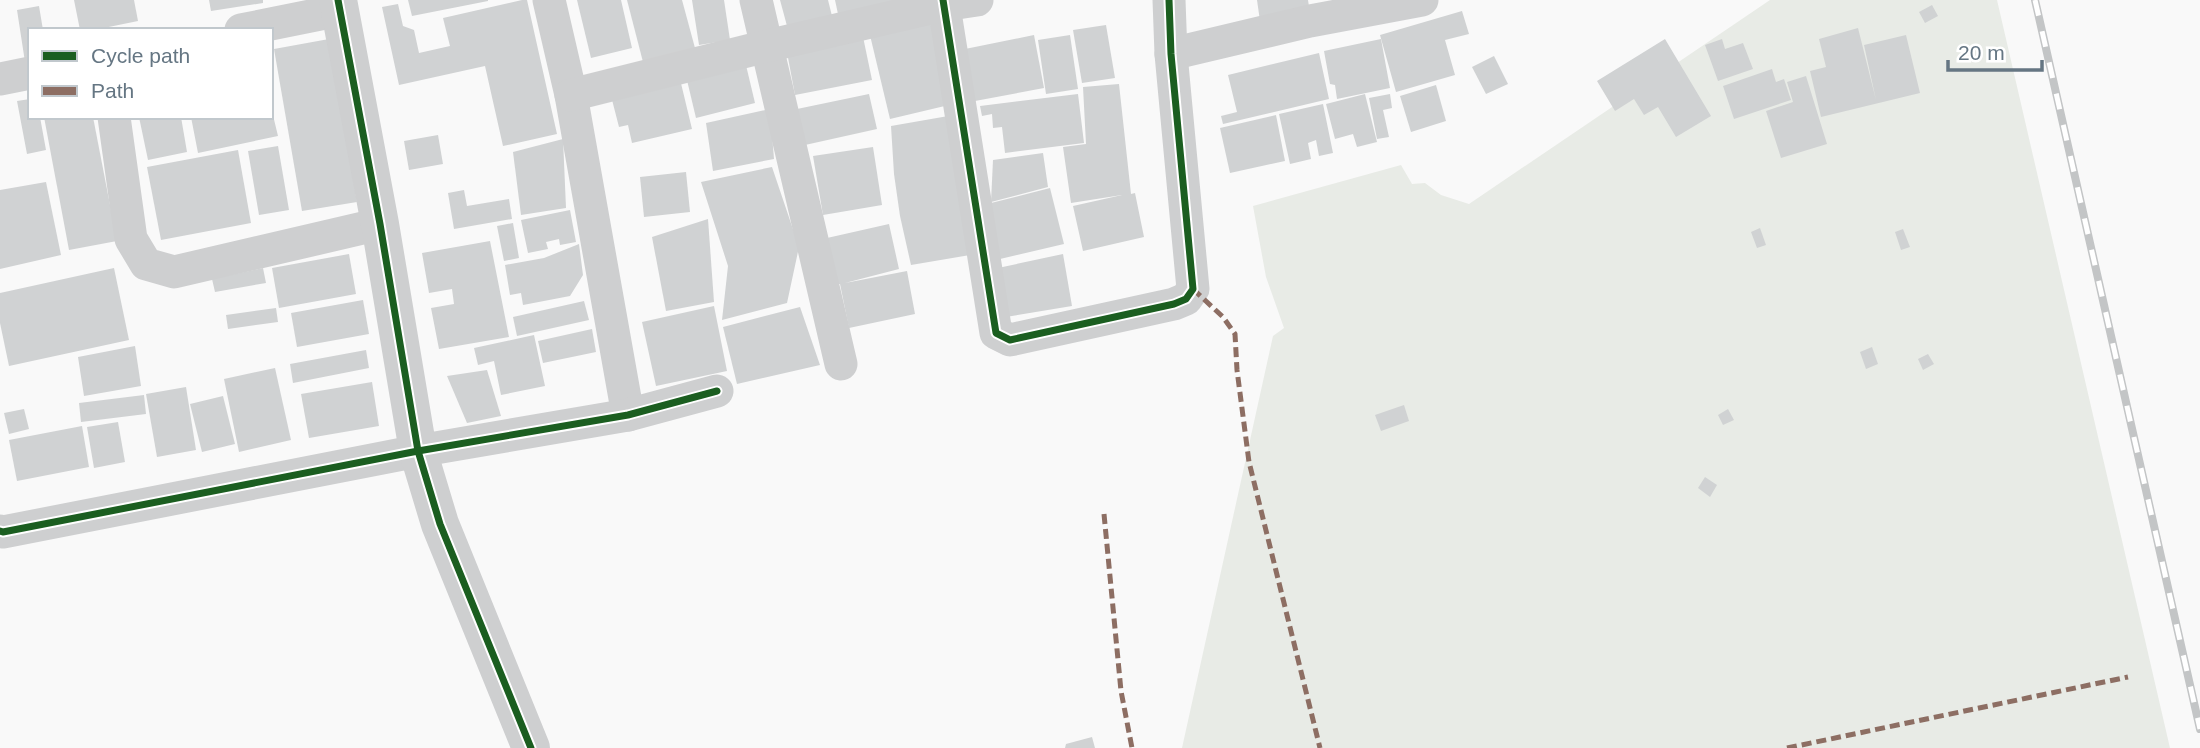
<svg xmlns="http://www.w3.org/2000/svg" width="2200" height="748" viewBox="0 0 2200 748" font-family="Helvetica,sans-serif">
  <rect width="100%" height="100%" fill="#f9f9f9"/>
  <polygon fill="#e8ebe6" points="1770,0 1997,0 2170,748 1182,748 1273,336 1284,328 1266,277 1253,206 1401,165 1412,184 1425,183 1441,195 1469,204"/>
  <g fill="#d0d2d3">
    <polygon points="74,0 134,0 138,21 94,30 80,30"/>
    <polygon points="209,0 263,0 263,3 211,11"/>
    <polygon points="408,0 488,0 488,1 412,16"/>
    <polygon points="522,0 527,0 557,134 503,146 485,66 399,85 382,7 398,4 403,26 414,30 419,53 450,46 443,18"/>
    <polygon points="577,0 621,0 632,48 591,58"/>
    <polygon points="627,0 682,0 695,48 643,62"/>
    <polygon points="692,0 724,0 730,40 699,45"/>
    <polygon points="780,0 828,0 834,24 790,37"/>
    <polygon points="835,0 903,0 841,28"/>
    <polygon points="1257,0 1308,0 1310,13 1260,21"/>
    <polygon points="1932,5 1938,16 1925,23 1919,12"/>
    <polygon points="39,6 43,30 30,30 30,62 25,62 17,10"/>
    <polygon points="1462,11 1469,34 1445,40 1455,75 1396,92 1380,35"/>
    <polygon points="929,17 949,105 890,119 869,31"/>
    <polygon points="1106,25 1115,78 1082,83 1073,30"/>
    <polygon points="1858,28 1876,100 1864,45 1906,35 1920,93 1821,117 1810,71 1826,67 1819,39"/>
    <polygon points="862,32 872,80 795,95 786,47"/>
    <polygon points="1034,35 1044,88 975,101 965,49"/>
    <polygon points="1070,35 1078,89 1046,94 1038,40"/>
    <polygon points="329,39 357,202 302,211 274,49"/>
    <polygon points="1381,39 1390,88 1337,99 1335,85 1330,84 1324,51"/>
    <polygon points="1665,39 1711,116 1676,137 1658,107 1644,115 1634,99 1615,111 1597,81"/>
    <polygon points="1722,39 1725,49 1743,43 1753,69 1718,81 1705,45"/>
    <polygon points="1319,53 1329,99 1223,124 1221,116 1237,112 1228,75"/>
    <polygon points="1494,56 1508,84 1486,94 1472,67"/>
    <polygon points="745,61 755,103 696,118 686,76"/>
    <polygon points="1772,69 1776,82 1784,79 1791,100 1734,119 1723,86"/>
    <polygon points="679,75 692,129 632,143 628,125 619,127 610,92"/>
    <polygon points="1806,76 1827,144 1781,158 1766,111 1793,102 1787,82"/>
    <polygon points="1119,84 1131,194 1135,193 1144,237 1083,251 1073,206 1122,195 1071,203 1063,147 1086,144 1083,87"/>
    <polygon points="1436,85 1446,121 1411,132 1400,96"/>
    <polygon points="869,94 877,129 805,145 797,109"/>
    <polygon points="1078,94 1084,143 1005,153 1002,127 993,128 992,114 982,116 980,106"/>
    <polygon points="1365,94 1377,142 1357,147 1353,134 1335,139 1326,104"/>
    <polygon points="1390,94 1392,108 1383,110 1389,137 1377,139 1369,98"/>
    <polygon points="30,99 30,117 40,117 46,150 27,154 17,101"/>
    <polygon points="1323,104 1333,153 1319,156 1316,140 1308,143 1311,159 1290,164 1279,114"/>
    <polygon points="271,107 278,136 198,153 191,117 271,117"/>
    <polygon points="770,109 774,159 713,171 706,123"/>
    <polygon points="954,115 976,254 911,265 900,216 894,174 891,126"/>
    <polygon points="1276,115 1285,161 1230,173 1220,128"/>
    <polygon points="44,117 93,117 117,241 69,250"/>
    <polygon points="139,117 181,117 187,152 148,160"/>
    <polygon points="438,135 443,164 409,170 404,141"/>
    <polygon points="563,139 566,208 521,215 513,152"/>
    <polygon points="278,146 289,210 259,215 248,151"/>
    <polygon points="873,147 882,205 823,215 813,156"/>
    <polygon points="238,150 251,223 161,240 147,167"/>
    <polygon points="1043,153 1048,187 991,202 993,160"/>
    <polygon points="772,167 799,247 787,303 722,320 728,266 701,182"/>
    <polygon points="686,172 690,212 644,217 640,177"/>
    <polygon points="46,182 61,255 0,269 0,190"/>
    <polygon points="1050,188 1064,244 1000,259 987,204"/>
    <polygon points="464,190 467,206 509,199 512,219 454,229 448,193"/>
    <polygon points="570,210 576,242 560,245 559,239 546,242 548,249 528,253 521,220"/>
    <polygon points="708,219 714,302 666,311 652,237"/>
    <polygon points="513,223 519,258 504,261 497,226"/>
    <polygon points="889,224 899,269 845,283 907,271 915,314 849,328 840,284 837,284 827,238"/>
    <polygon points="1760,228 1766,245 1757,248 1751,232"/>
    <polygon points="1903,229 1910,247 1901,250 1895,232"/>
    <polygon points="490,241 509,337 439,349 431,308 454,304 452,289 429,293 422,253"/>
    <polygon points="579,244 583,275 570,296 523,305 521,293 510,295 505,265 544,258"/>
    <polygon points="349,254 356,294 279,308 272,268"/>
    <polygon points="1063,254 1072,306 1006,317 998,268"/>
    <polygon points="114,268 129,340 9,366 0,323 0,293"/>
    <polygon points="263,268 266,283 215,292 212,279"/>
    <polygon points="363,300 369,334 297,347 291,313"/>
    <polygon points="584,301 589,320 517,336 513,317"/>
    <polygon points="714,306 727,371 656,386 642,322"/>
    <polygon points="800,307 820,365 737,384 723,327"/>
    <polygon points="276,308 278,322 228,329 226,315"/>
    <polygon points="592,329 596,352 543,363 538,341"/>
    <polygon points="534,335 545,386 501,395 494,361 478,365 474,348"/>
    <polygon points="135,346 141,386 84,396 78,357"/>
    <polygon points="1872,347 1878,364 1866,369 1860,352"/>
    <polygon points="366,350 369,368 293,383 290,364"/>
    <polygon points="1928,354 1934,364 1923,370 1918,359"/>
    <polygon points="275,368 291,440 239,452 224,379"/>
    <polygon points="487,370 501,416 467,423 447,376"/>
    <polygon points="372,382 379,426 309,438 301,394"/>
    <polygon points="186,387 196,450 157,457 146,394"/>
    <polygon points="144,395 146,414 81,422 79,403"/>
    <polygon points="223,396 235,444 202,452 190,404"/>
    <polygon points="1404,405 1409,421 1381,431 1375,415"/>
    <polygon points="24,409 29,429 9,434 4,413"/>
    <polygon points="1728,409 1734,420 1723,425 1718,415"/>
    <polygon points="118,422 125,462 94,468 87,427"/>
    <polygon points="82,426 89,467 17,481 9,440"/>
    <polygon points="1705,477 1717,485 1710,497 1698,488"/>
    <polygon points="1092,737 1095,748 1065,748 1066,744"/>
  </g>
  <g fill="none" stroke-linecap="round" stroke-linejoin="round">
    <g stroke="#cecfd0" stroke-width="33">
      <polyline points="549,0 571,95 628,415"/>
      <polyline points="756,0 841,364"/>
      <polyline points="943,0 996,333 1010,340 1174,304 1186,299 1193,289 1171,54 1169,0"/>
      <polyline points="241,30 340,10"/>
      <polyline points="1171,54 1310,21 1422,0"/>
      <polyline points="0,79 30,73"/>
      <polyline points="571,95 767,46 944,5 977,0"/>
      <polyline points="114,117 131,239 146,264 174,272 380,224"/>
      <polyline points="0,531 3,532 418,451 628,415 717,391"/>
    </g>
    <polyline stroke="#cecfd0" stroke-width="38" points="338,0 380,224 418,451 440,524 531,748"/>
    <g stroke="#c3c5c6" stroke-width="8">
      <polyline id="rail" points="2035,0 2200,729"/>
    </g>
    <use href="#rail" stroke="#fff" stroke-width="5" stroke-dasharray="16" stroke-linecap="butt"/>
    <g stroke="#8d6e63" stroke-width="5" stroke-dasharray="10 5" stroke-linecap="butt">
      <polyline points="1193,289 1223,317 1235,334 1237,370 1249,462 1320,748"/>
      <polyline points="1104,514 1121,691 1132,748"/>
      <polyline points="1787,748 2128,677"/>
    </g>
    <g stroke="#fff" stroke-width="11">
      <g id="cycleway">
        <polyline points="338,0 380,224 418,451 440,524 531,748"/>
        <polyline points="943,0 996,333 1010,340 1174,304 1186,299 1193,289 1171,54 1169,0"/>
        <polyline points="0,531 3,532 418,451 628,415 717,391"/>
      </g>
    </g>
    <use href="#cycleway" stroke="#1b5e20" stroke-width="7"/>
  </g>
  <rect x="28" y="28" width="245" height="91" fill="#ffffff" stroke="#c1c8cd" stroke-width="2"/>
  <rect x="42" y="51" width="35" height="10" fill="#1b5e20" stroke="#c1c8cd" stroke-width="2"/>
  <text x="91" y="63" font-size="21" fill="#657683">Cycle path</text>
  <rect x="42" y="86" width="35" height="10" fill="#8d6e63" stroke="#c1c8cd" stroke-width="2"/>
  <text x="91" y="98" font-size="21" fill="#657683">Path</text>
  <path d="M1948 60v10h94v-10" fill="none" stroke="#657683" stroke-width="3.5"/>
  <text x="1958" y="60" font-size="21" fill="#657683" stroke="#ffffff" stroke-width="5" paint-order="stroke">20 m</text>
</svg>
